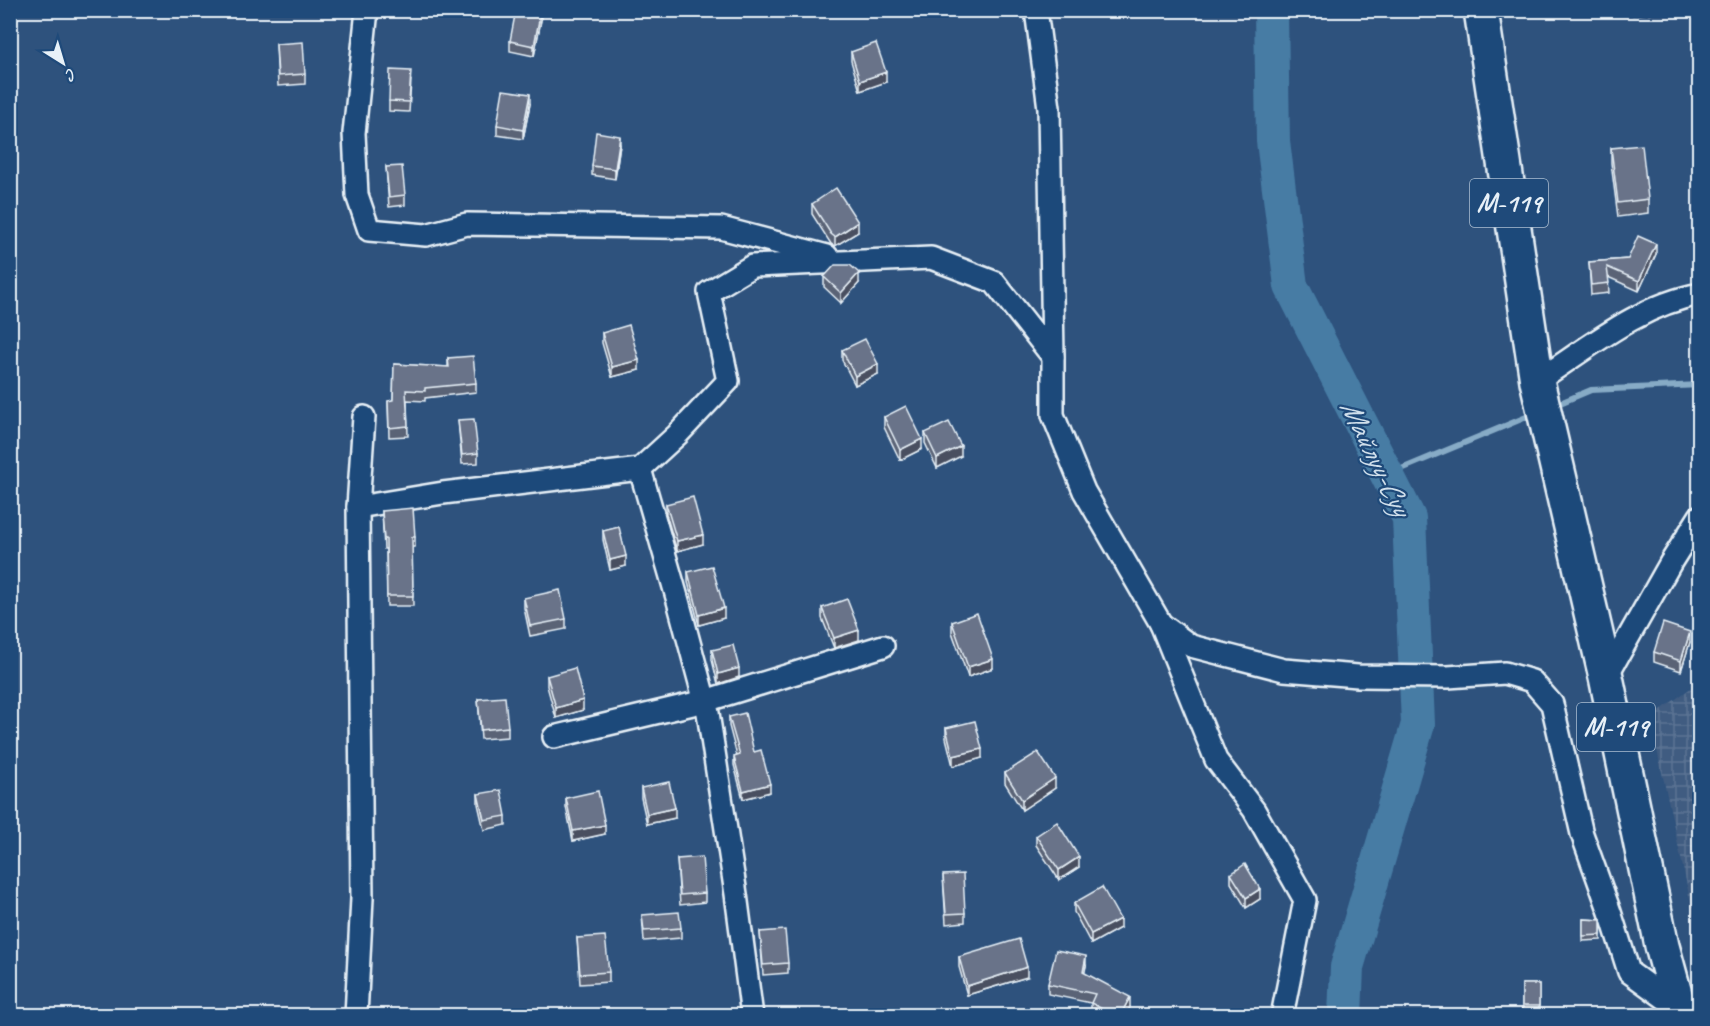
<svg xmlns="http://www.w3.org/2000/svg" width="1710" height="1026" viewBox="0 0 1710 1026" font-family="Caveat,sans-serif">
  <defs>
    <pattern id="industrial-grid" width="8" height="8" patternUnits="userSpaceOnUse" patternTransform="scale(1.5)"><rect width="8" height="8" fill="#405c81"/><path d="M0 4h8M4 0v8" fill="none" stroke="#5c7494"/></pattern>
  </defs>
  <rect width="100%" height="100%" fill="#2e527d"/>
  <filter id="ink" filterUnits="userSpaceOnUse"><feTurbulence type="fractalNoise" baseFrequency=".0167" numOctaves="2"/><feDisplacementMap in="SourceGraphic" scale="12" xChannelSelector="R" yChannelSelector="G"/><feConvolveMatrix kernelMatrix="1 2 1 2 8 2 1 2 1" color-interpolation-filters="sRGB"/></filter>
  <g filter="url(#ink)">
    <polygon fill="url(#industrial-grid)" points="1699,682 1699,940 1650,718"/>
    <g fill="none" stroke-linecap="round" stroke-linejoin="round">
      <g stroke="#87abc6" stroke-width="6">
        <polyline points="1553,406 1591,390 1700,385"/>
        <polyline points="1387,475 1536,413"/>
      </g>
      <polyline stroke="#477ca4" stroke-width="34" points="1271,10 1273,141 1291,286 1409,518 1418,724 1347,967 1345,1016"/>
      <g stroke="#e8f1f8" stroke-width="26">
        <g id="minor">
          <polyline points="367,10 354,133 357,195 369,230 426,235 467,224 721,228 827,256"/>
          <polyline points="1036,10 1049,108 1053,357"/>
          <path d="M1537,381C1588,348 1639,305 1700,294"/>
          <polyline points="640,469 678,601 708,713 736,894 752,1016"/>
          <polyline points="358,507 443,493 640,469 677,435 728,381 709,292 752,266 931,258 994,282 1053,357 1053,415 1084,491 1161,624 1191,646 1284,670 1358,676 1448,677 1505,673 1532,681 1552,704 1582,834 1610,912 1629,972 1680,1009"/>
          <polyline points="1161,624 1216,760 1254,810 1305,900 1282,1016"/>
          <polyline points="1606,677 1671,562 1700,516"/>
          <polyline points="554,737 705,701 883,646"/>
          <polyline points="356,1016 362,898 358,507 364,417"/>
        </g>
      </g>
      <g stroke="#e8f1f8" stroke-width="38">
        <polyline id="primary" points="1481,10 1537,381 1606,677 1662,946 1681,1016"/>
      </g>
      <use href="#minor" stroke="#1f4a7a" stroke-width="21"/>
      <use href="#primary" stroke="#1f4a7a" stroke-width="33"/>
    </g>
    <g fill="#5a6376" stroke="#e8f1f8" stroke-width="1.5">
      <polygon points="1633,10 1664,10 1664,11 1633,15"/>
      <polygon points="541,20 534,56 510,51 510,41"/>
      <polygon points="276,44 305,74 305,84 278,86"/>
      <polygon points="851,52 886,82 860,91 851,61"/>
      <polygon points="411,81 409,112 389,111 389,101"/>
      <polygon points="530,104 523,139 497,135 497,125"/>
      <polygon points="620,145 615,179 592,175 592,166"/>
      <polygon points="1611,148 1648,199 1648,213 1618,217 1611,163"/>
      <polygon points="386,167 405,195 405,205 389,207"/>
      <polygon points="812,204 858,232 835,246 831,244 812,214"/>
      <polygon points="1656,254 1639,291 1608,277 1609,293 1591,295 1589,262 1628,259"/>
      <polygon points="824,277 859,283 841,303 824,287"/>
      <polygon points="602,333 639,370 612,377 602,343"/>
      <polygon points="842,350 878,374 855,385 842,360"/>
      <polygon points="448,358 476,383 476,392 425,398 425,401 407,400 408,436 389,437 388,401 393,400 394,364 448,367"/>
      <polygon points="884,417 922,449 900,460 884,427"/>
      <polygon points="458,420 478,453 478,463 462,464"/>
      <polygon points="925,433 961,456 937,468 925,443"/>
      <polygon points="666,504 703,544 677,551 666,514"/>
      <polygon points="382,511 415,537 415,547 412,547 413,606 387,606 386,549 384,549"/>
      <polygon points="603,531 626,566 610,570 603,540"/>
      <polygon points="688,572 724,618 699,625 688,582"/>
      <polygon points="524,598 566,619 566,629 530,636 524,608"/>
      <polygon points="822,608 859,640 834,648 822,618"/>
      <polygon points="952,622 993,668 968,677 952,632"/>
      <polygon points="1690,642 1681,671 1654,662 1654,652"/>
      <polygon points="712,650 739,677 718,684 712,660"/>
      <polygon points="547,676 583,710 556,718 547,686"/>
      <polygon points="478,699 508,727 508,737 481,739"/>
      <polygon points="729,717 754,752 770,792 743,799 734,765 734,757 737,756 729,726"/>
      <polygon points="946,728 982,758 953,766 946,738"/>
      <polygon points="1005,773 1055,788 1022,810 1005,783"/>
      <polygon points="641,788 675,818 647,824 641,798"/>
      <polygon points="478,794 506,816 506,825 484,830 478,804"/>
      <polygon points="566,798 605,834 573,841 566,807"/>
      <polygon points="1036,836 1079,867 1059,880 1036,845"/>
      <polygon points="677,859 705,893 705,902 680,905"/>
      <polygon points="1231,874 1260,899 1246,908 1231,883"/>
      <polygon points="943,875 965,913 965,922 946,924"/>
      <polygon points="1074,903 1120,928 1091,944 1074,912"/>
      <polygon points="642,915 681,928 681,938 644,941"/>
      <polygon points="1583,919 1601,920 1601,940 1583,941"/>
      <polygon points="760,932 788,963 788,973 763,975"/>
      <polygon points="577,938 609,972 609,982 580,984"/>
      <polygon points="959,957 1027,977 967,995 959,967"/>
      <polygon points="1086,966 1084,973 1130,1007 1125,1016 1096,1016 1091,1012 1091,1003 1048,994 1048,984"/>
      <rect x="1522" y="984" width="17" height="27"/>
    </g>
    <g fill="#4a5060" stroke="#e8f1f8" stroke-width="1.5">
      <polygon points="541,10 541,20 534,56 534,46"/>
      <polygon points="886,72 886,82 860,91 860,81"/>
      <polygon points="530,94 530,104 523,139 523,130"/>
      <polygon points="620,136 620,145 615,179 615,169"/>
      <polygon points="858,222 858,232 835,246 835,237"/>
      <polygon points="1656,244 1656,254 1639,291 1639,281"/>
      <polygon points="859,273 859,283 841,303 841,293"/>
      <polygon points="639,360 639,370 612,377 612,367"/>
      <polygon points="878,364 878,374 855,385 855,376"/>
      <polygon points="922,439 922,449 900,460 900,450"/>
      <polygon points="961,446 961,456 937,468 937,458"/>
      <polygon points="703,535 703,544 677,551 677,541"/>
      <polygon points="626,556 626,566 610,570 610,560"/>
      <polygon points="724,608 724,618 699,625 699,615"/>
      <polygon points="859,630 859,640 834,648 834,638"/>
      <polygon points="1690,632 1690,642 1681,671 1681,661"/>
      <polygon points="993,659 993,668 968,677 968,667"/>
      <polygon points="739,668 739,677 718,684 718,674"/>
      <polygon points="583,700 583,710 556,718 556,708"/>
      <polygon points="982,749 982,758 953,766 953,756"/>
      <polygon points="1055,778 1055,788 1022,810 1022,800"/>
      <polygon points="770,784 770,792 743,799 743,791"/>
      <polygon points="675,808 675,818 647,824 647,814"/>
      <polygon points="605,825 605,834 573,841 573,831"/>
      <polygon points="1079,857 1079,867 1059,880 1059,870"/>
      <polygon points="1260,889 1260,899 1246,908 1246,898"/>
      <polygon points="1120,919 1120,928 1091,944 1091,934"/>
      <polygon points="1086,956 1086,966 1083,981 1083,972"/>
      <polygon points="1027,967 1027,977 967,995 967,986"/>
      <polygon points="1130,997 1130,1007 1125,1016 1120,1016"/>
    </g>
    <g fill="#697389" stroke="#e8f1f8" stroke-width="1.5">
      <polygon points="516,10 541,10 534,46 510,41"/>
      <polygon points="303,42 305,74 278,76 276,44"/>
      <polygon points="876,43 886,72 860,81 851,52"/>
      <polygon points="390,70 411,71 409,102 389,101"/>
      <polygon points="503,90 530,94 523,130 497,125"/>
      <polygon points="596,132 620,136 615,169 592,166"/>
      <polygon points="1642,145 1648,199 1618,203 1611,148"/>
      <polygon points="402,166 405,195 389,197 386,167"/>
      <polygon points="836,188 858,222 835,237 831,234 812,204"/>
      <polygon points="1638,236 1656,244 1639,281 1607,267 1609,283 1591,285 1589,262 1628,259"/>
      <polygon points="835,265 850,265 859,273 841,293 824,277"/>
      <polygon points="629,325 639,360 612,367 602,333"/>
      <polygon points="865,339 878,364 855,376 842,350"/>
      <polygon points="473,356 476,383 425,388 425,391 406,390 408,426 389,428 388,401 393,400 394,364 449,367 448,358"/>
      <polygon points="906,406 922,439 900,450 884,417"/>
      <polygon points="474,419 478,453 462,455 458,420"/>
      <polygon points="949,422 961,446 937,458 925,433"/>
      <polygon points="693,497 703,535 677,541 666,504"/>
      <polygon points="413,508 415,537 412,537 413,596 387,596 386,539 384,539 382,511"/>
      <polygon points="619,527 626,556 610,560 603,531"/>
      <polygon points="712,566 724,608 699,615 688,572"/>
      <polygon points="560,590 566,619 530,626 524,598"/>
      <polygon points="847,599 859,630 834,638 822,608"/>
      <polygon points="977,613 993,659 968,667 952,622"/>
      <polygon points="1663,623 1690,632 1681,661 1654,652"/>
      <polygon points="733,645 739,668 718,674 712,650"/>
      <polygon points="575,668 583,700 556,708 547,676"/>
      <polygon points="505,697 508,727 481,730 478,699"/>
      <polygon points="745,713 754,752 761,750 770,784 743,791 734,757 740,755 729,717"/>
      <polygon points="975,721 982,749 953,756 946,728"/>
      <polygon points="1038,752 1055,778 1022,800 1005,773"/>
      <polygon points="669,782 675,808 647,814 641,788"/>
      <polygon points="501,790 506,816 484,820 478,794"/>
      <polygon points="598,791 605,825 573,831 566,798"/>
      <polygon points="1057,822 1079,857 1059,870 1036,836"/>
      <polygon points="702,857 705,893 680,895 677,859"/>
      <polygon points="1245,864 1260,889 1246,898 1231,874"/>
      <polygon points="963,874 965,913 946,914 943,875"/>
      <polygon points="1102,887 1120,919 1091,934 1074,903"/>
      <polygon points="679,912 681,928 644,931 642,915"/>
      <polygon points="1583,919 1601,920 1601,935 1583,936"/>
      <polygon points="785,930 788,963 763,965 760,932"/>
      <polygon points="605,936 609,972 580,974 577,938"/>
      <polygon points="1019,939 1027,967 967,986 959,957"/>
      <polygon points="1056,950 1086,956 1083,972 1130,997 1120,1016 1115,1016 1091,1003 1095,994 1048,984"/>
      <rect x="1522" y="984" width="17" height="22"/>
      <polygon points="799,1011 799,1016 776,1016 776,1013"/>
    </g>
  </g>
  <g text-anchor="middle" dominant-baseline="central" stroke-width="4.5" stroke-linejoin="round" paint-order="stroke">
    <g fill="#1f4a7a" stroke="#acbfd2" stroke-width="1.5">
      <rect x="1470" y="179" width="78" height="48" rx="4.5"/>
      <rect x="1577" y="703" width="78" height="48" rx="4.5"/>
    </g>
    <g font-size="27" font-weight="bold" fill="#e8f1f8">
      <text x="1509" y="203">М-119</text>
      <text x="1616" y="727">М-119</text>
    </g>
    <g font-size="30" font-style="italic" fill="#d0dfeb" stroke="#1f4a7a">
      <text transform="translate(1376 457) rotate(64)">Майлуу-Суу</text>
    </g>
  </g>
  <rect width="1710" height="1026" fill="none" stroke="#1f4a7a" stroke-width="36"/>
  <rect x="18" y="18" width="1674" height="990" fill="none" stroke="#e8f1f8" stroke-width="2" filter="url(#ink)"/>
  <g transform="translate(63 63) rotate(143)" stroke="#1f4a7a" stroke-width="4.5" paint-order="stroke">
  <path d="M0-4.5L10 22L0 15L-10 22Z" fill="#e8f1f8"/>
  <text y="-9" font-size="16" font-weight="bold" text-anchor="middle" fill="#e8f1f8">С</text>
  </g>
</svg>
